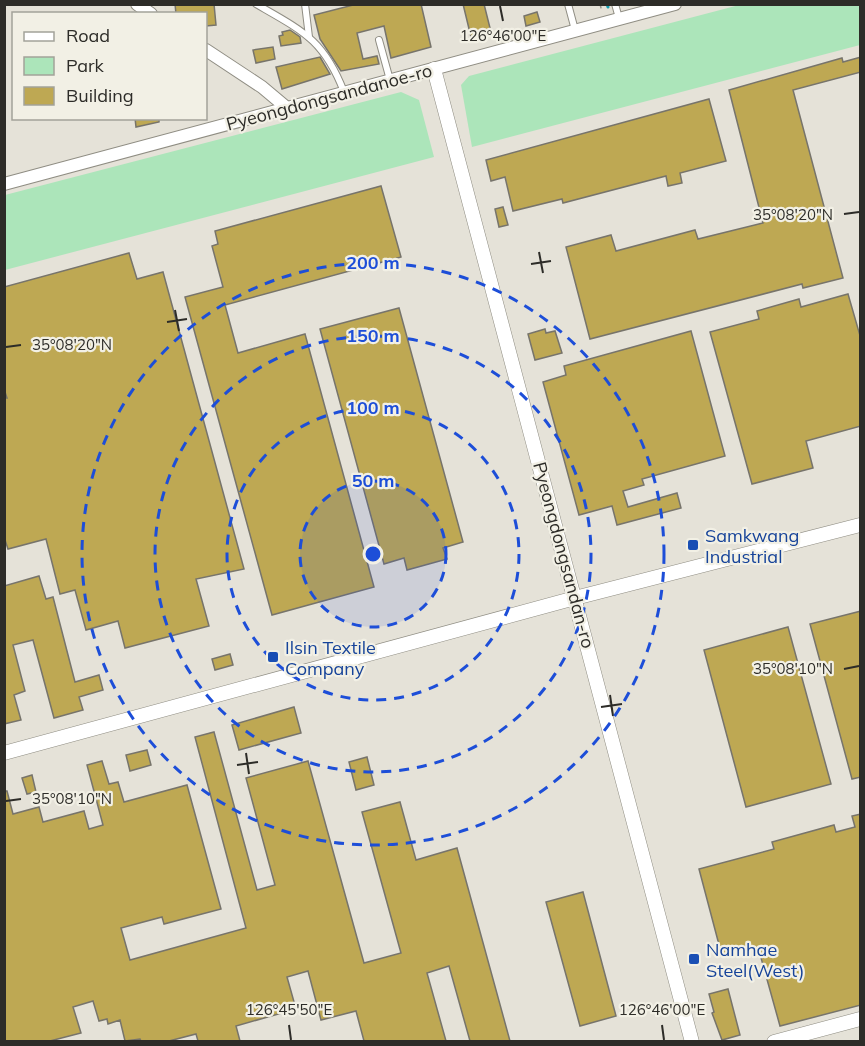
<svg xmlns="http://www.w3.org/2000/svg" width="865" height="1046" viewBox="0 0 865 1046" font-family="Mulish,sans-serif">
  <rect width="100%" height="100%" fill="#e5e2d8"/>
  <g fill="#ace5ba">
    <polygon points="743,4 860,5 860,45 472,147 461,85 469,76"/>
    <polygon points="401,92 419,100 434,157 5,270 5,195"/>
  </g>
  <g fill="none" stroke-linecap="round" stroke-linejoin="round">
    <polyline stroke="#149fb3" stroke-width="3" points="607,4 608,7"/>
  </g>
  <g fill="#bea853" stroke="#77746b" stroke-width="1.5">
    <polygon points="175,4 214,4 216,25 206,26 206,14 176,14"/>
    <polygon points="357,4 421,4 431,47 391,58 384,26 357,33 363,59 377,56 379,64 341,71 320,39 314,15"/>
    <polygon points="463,4 484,4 491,32 471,37"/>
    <polygon points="537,12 540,22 526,26 524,16"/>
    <polygon points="290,30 300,37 301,43 281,46 279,36 283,35 282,32"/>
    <polygon points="273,47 275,59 256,63 253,50"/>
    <polygon points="320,57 330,74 282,89 276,67"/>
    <polygon points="861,57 861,72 793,90 843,278 803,288 802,284 590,339 566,247 611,235 616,251 695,230 698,239 763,223 729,90 842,58 843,62"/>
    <polygon points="709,99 726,161 680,173 682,183 668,186 666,176 563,203 562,199 513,211 505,177 491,181 486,160"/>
    <polygon points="135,118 159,118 159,122 136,127"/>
    <polygon points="381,186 401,257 225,305 238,353 305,334 374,587 272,615 185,297 223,287 212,246 218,244 215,231"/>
    <polygon points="503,207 508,225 499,227 495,209"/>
    <polygon points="129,253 137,279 163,272 244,569 196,579 209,626 125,648 118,621 86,630 75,590 60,594 46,539 8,549 4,537 4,398 7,398 4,389 4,287"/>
    <polygon points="848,294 861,339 861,426 806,441 813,468 752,484 710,332 759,319 757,311 799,299 801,307"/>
    <polygon points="399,308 463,542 443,548 447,559 407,570 404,558 384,564 320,329"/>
    <polygon points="545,329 546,333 555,331 562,353 535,360 528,334"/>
    <polygon points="691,331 725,456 642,479 644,485 623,491 628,507 677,493 681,508 617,525 612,506 579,515 543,382 566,375 564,366"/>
    <polygon points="39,576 46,599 53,597 75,682 99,675 103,690 79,697 83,710 54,718 33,640 13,645 25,691 14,695 21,720 4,724 4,586"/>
    <polygon points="861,611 861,777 852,779 810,624"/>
    <polygon points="788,627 831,784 746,807 704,650"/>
    <polygon points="230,654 233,665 215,670 212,659"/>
    <polygon points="294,707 301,733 239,750 232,725"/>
    <polygon points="214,732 257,890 275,885 246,778 308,761 364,963 401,953 362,812 400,802 416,860 457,848 510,1041 470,1041 449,966 427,973 446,1041 364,1041 356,1011 321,1020 308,971 287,977 296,1009 236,1026 240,1041 198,1041 196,1034 169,1041 141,1041 140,1039 125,1041 120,1020 108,1024 107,1019 99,1021 93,1001 73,1007 81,1033 50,1041 4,1041 4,791 7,791 13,814 39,807 43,822 84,811 89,829 103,825 87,765 102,761 109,784 118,782 124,802 187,785 221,909 164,924 162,917 121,928 130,960 246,928 195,737"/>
    <polygon points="147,750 151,765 130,771 126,755"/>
    <polygon points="367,757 374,785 356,790 349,762"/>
    <polygon points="32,775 36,792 27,794 22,778"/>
    <polygon points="861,814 861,1005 780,1026 758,947 722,956 699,869 774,849 772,842 834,825 836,832 855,827 852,816"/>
    <polygon points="583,892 616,1016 580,1026 546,902"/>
    <polygon points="728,989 740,1035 722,1040 712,1013 714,1012 709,994"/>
  </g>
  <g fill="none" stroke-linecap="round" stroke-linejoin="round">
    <g stroke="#8f8d83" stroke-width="8">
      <g id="service">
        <path d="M256,4C303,31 324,40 344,92"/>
        <polyline points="305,4 309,37"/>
        <polyline points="568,4 575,30"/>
        <polyline points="615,4 619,18"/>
        <polyline points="379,40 390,80"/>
      </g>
    </g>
    <g stroke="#8f8d83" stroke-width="14">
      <g id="minor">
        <polyline points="137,4 151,14"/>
        <polyline points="206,50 262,87 287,108"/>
        <polyline points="4,184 675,4"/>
      </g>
    </g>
    <g stroke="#8f8d83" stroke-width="15">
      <g id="tertiary">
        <polyline points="434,69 692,1042"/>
        <polyline points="4,753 575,598 860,525"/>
        <polyline points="774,1042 860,1019"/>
      </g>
    </g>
    <polyline stroke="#918f87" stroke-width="1.5" stroke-dasharray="4.5 4.5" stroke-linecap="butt" points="600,4 602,12"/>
    <use href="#service" stroke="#fff" stroke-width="6"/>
    <use href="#minor" stroke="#fff" stroke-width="12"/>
    <use href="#tertiary" stroke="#fff" stroke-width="14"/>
  </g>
  <path fill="none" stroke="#2d2c28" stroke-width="2" d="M500,6L503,21M844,214L859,212M539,252L543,273M531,264L551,261M175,310L179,331M167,322L187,319M6,347L21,345M844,669L859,666M610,695L613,716M601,707L622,704M246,753L249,774M237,765L258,762M6,801L21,799M289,1025L291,1040M662,1025L664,1040"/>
  <circle cx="373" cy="554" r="73" fill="#1d4ed8" fill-opacity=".12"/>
  <g fill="none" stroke="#1d4ed8" stroke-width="3" stroke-dasharray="10 8">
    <circle cx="373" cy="554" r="73"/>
    <circle cx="373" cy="554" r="146"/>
    <circle cx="373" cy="554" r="218"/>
    <circle cx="373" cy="554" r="291"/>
  </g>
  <g fill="#1a4fb4" stroke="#f2f0e5" stroke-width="2">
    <rect x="687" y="539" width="12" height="12" rx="3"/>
    <rect x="267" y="651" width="12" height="12" rx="3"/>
    <rect x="688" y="953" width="12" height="12" rx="3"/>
  </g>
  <g text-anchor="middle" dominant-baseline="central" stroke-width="4.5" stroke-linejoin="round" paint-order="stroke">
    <g font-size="18" fill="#2d2c28" stroke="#f2f0e5">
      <text transform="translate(329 97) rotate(-15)">Pyeongdongsandanoe-ro</text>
      <text transform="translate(564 555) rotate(75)">Pyeongdongsandan-ro</text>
    </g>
    <g font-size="18" fill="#164399" stroke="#f2f0e5" text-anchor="start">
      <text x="705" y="535">Samkwang<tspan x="705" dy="21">Industrial</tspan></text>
      <text x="285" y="647">Ilsin Textile<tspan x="285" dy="21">Company</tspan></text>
      <text x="706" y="949">Namhae<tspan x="706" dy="21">Steel(West)</tspan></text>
    </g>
  </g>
  <g font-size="15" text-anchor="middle" fill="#2d2c28" stroke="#f2f0e5" stroke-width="4.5" stroke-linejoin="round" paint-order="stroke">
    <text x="503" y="41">126°46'00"E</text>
    <text x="793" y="220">35°08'20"N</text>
    <text x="72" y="350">35°08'20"N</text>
    <text x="793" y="674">35°08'10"N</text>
    <text x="72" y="804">35°08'10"N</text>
    <text x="289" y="1015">126°45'50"E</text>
    <text x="662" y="1015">126°46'00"E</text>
  </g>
  <circle cx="373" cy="554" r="9" fill="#1d4ed8" stroke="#f2f0e5" stroke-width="3"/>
  <g font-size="18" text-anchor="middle" font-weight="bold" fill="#1d4ed8" stroke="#f2f0e5" stroke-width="4.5" stroke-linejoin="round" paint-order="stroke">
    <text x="373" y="269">200 m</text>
    <text x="373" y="342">150 m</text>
    <text x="373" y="414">100 m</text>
    <text x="373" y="487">50 m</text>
  </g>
  <rect width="865" height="1046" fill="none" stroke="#2d2c28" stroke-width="12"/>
  <rect x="12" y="12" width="195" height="108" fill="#f2f0e5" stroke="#a3a299" stroke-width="1.5"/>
  <rect x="24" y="32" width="30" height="9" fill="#ffffff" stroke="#a3a299" stroke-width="1.5"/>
  <text x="66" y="42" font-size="18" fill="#2d2c28">Road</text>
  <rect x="24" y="57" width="30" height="18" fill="#ace5ba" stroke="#a3a299" stroke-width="1.5"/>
  <text x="66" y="72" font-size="18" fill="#2d2c28">Park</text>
  <rect x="24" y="87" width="30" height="18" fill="#bea853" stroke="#a3a299" stroke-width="1.5"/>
  <text x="66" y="102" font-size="18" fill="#2d2c28">Building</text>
</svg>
